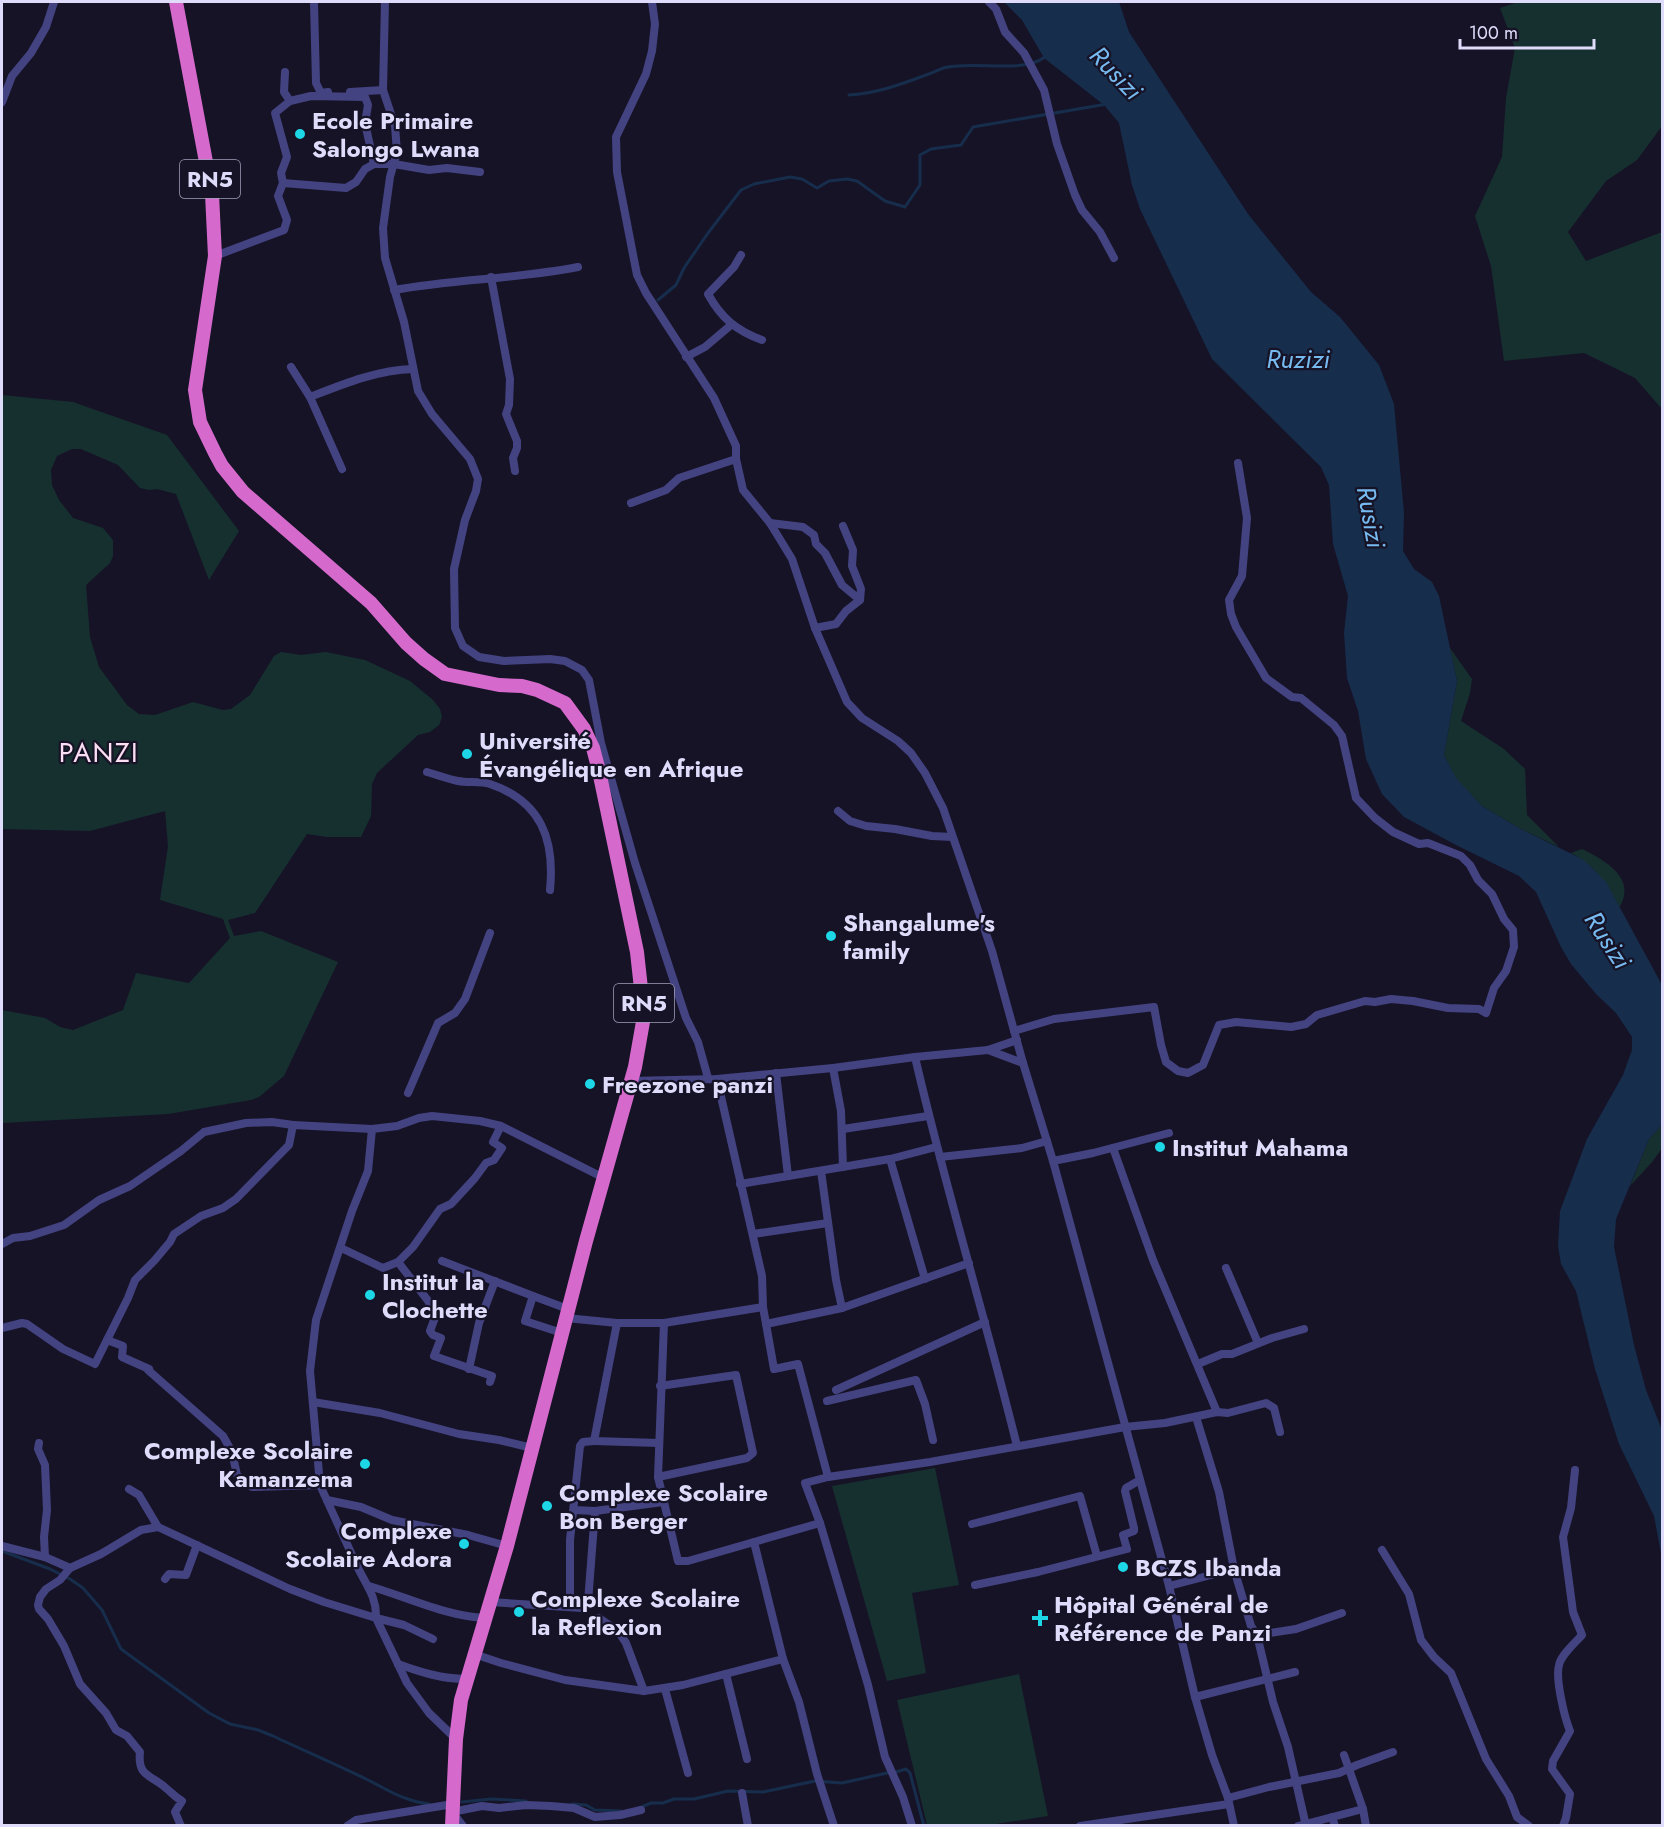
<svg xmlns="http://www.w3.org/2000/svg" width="1664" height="1827" viewBox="0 0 1664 1827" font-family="Jost,sans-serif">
  <rect width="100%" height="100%" fill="#161327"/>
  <g fill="#16302f">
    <polygon points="1518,2 1662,2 1662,126 1637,160 1606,181 1568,232 1586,261 1662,232 1662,409 1635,378 1584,353 1504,361 1491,266 1475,216 1502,157 1506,98 1515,48 1500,8"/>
    <polygon points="2,395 73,402 167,435 239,531 209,580 176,494 157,489 149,490 140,488 118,465 81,449 72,449 57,456 51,470 52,485 59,500 73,518 103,528 113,540 113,556 110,563 86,585 90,637 99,667 127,705 139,714 155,715 193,702 223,710 231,709 250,695 274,656 281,652 301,655 326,652 365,660 410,681 433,700 440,709 442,717 439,725 430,732 418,735 377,773 372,784 371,816 361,837 327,837 307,834 255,913 228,920 234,936 261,931 338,962 284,1076 259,1097 251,1100 168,1114 2,1123 2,1010 45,1018 60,1027 73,1030 123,1010 136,973 189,983 230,938 223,919 160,900 168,846 165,811 90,831 2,829"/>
    <polygon points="1450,648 1472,679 1470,693 1461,721 1504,749 1525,769 1527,815 1559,847 1519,828 1482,806 1455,778 1444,755 1457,681"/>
    <path d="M1582,849C1605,860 1638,879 1619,908C1607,884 1596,866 1571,853Z"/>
    <polygon points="1662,1125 1662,1148 1653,1161 1630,1186 1649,1139"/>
    <polygon points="935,1468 959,1585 912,1593 926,1673 887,1681 832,1486"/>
    <polygon points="1019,1674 1048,1816 989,1825 927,1825 897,1700"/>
  </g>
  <polygon fill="#172d4c" points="1004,2 1119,2 1129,32 1248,214 1311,292 1340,317 1379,365 1394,404 1404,513 1403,551 1414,569 1432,582 1439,596 1457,681 1444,755 1456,778 1482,806 1519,828 1584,860 1606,882 1662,985 1662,1125 1649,1139 1616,1219 1614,1247 1634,1345 1646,1390 1662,1430 1662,1558 1654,1516 1619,1444 1595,1369 1576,1291 1561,1264 1558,1246 1560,1211 1587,1139 1623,1075 1632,1050 1632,1037 1616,1013 1596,994 1571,964 1561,947 1536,892 1519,876 1456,845 1404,817 1382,794 1366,759 1358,711 1347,678 1344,633 1348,596 1333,544 1329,485 1321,467 1212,359 1140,209 1132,185 1119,123 1104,105 1044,58 1022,20"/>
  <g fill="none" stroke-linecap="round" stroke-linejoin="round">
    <g stroke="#172d4c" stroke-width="3">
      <path d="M849,95C875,94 902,84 926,75C934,73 940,68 948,67C976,61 1022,74 1045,57"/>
      <polyline points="658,300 676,285 684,268 708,233 741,190 754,184 790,177 802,179 817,188 829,181 847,179 857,181 885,201 905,207 920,185 920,155 931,149 961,145 973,127 1107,104"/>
      <path d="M2,1551L50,1569L70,1579L83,1588L102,1610L121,1649L209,1713L230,1724L258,1730L273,1736C305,1751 337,1765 368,1780C390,1791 404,1801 429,1804"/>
      <polyline points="896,1772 906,1769 910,1773 924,1826"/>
      <polyline points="462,1802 491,1799 526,1801"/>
      <polyline points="572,1804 586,1805 595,1810 621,1811"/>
      <polyline points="639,1808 651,1803 663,1803 674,1799 694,1799 728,1791 763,1792 815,1781 842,1783 887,1773"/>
    </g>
    <g stroke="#444381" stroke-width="8">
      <polyline points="314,2 316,83 321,93 328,92"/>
      <polyline points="385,2 383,90 395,126 397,152 390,177 383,228 385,258 404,322 418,391 432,414 470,459 478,479 476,491 465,520 454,569 455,628 463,646 479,657 504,661 550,659 565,661 582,670 589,680 601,743 635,863 686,1018 698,1042 708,1078"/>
      <polyline points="652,2 655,24 652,51 646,74 616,137 617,172 637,275 646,293 714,398 736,446 736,459 743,490 770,523 792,559 815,628 847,702 862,718 898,741 911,753 925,773 943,808 992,951 1023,1063 1053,1161 1169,1586 1195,1697 1212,1755 1228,1798 1234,1826"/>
      <polyline points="989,2 996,9 1005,32 1024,53 1044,90 1057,144 1075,195 1082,210 1100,232 1114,258"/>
      <polyline points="285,72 284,92 290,101 311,96 365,97 368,105 365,123 374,164"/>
      <polyline points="350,92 383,90"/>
      <polyline points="2,102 12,76 31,53 46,27 54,2"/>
      <polyline points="283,183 281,173 287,157 275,113 290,101"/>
      <path d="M741,255L734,267L708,294C721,318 737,331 762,340"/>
      <polyline points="215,256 284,230 287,220 278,196 283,183 346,188 356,182 365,169 374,164 394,164 429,170 447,168 480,172"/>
      <polyline points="491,277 510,379 509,405 506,414 517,441 517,448 513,458 515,471"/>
      <path d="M394,290C455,279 517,279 578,267"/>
      <polyline points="686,357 705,347 731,325"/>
      <polyline points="291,367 310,397 342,469"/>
      <path d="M310,397C343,384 377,370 413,369"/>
      <polyline points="631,503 666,490 679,478 736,459"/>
      <polyline points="770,523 803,527 814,535 816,544 825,553 842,585 860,600"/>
      <polyline points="815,628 836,624 846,611 860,600 861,589 852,566 853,550 843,526"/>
      <path d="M427,772C437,775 448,779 458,781C468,783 480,781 490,784C541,801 555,839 550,890"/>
      <polyline points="838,811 850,821 866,826 895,829 932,836 952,837"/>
      <polyline points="1014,1031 1054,1019 1154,1007 1161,1045 1166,1062 1178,1071 1188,1073 1203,1065 1219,1025 1236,1022 1291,1027 1306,1024 1317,1015 1365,1001 1375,1002 1391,999 1413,1001 1448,1008 1479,1009 1486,1013 1494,988 1506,971 1514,947 1513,930 1504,919 1492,894 1478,880 1470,865 1461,856 1428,843 1419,844 1393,832 1375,818 1356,798 1342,736 1334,725 1301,698 1292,697 1266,678 1236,627 1231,614 1229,600 1242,576 1247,518 1238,463"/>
      <polyline points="988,1050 1023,1063"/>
      <path d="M915,1057C945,1187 985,1316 1017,1446"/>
      <polyline points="833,1068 841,1111 843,1167"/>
      <polyline points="776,1073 788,1176"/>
      <polyline points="717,1079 762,1276 763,1307 774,1369 798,1364 828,1477 805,1483 820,1523 846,1610 868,1685 885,1757 903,1797 912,1826"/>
      <polyline points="630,1081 717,1079 833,1068 915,1057 988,1050 1017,1040"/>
      <polyline points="408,1093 438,1023 455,1013 465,999 490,933"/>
      <polyline points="843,1129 928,1116"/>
      <polyline points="1113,1148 1153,1260 1217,1412"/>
      <polyline points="940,1157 1022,1148 1047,1141"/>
      <polyline points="890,1159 925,1279"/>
      <polyline points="1053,1161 1093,1153 1169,1133"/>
      <polyline points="821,1171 836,1280 842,1308"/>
      <polyline points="740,1184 890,1159 936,1147"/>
      <polyline points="753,1234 828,1223"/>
      <polyline points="2,1244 13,1238 30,1236 64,1225 99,1200 130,1186 181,1151 204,1132 246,1123 272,1122 293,1125"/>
      <polyline points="341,1248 383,1268 398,1262 429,1302 430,1308 437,1312 430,1331 433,1335 441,1338 434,1356 492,1376 490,1382"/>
      <polyline points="442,1261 533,1296 525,1321 562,1333"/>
      <polyline points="398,1262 413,1247 440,1209 451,1204 475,1178 486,1163 494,1160 502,1148 493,1142 501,1126"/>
      <polyline points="1226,1268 1258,1343"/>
      <polyline points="533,1296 568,1309"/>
      <polyline points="763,1307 664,1323 658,1477 678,1561 688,1561 754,1542 783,1659 799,1702 817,1774 834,1826"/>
      <polyline points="566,1318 617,1323 664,1323"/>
      <polyline points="617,1323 594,1441 659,1443"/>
      <polyline points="766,1324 842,1308 969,1263"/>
      <polyline points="2,1328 22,1323 27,1324 63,1349 95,1364 128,1298 135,1280 154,1261 170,1242 174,1234 201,1216 223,1208 236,1199 289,1145 293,1125 372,1129 397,1126 419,1118 432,1116 480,1121 501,1126 604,1178"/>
      <path d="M107,1340L123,1346L122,1357L149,1369L148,1370L223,1436L232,1452L237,1475L252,1487L320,1485C332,1512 345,1539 357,1566C366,1585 377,1597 376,1618L404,1625L433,1639"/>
      <polyline points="1198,1364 1222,1354 1232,1354 1272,1338 1304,1329"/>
      <polyline points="469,1369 479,1323 495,1281"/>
      <polyline points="836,1390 985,1322"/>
      <polyline points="827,1401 916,1380 925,1404 933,1440"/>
      <polyline points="313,1402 380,1413 459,1434 499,1440 532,1448"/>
      <polyline points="1196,1417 1219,1492 1234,1569 1251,1626 1257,1635 1273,1702 1288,1747 1306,1826"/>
      <polyline points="39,1443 38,1449 45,1465 47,1510 44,1537 45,1557"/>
      <polyline points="658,1477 747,1458 753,1453 736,1375 660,1386"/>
      <polyline points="828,1477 930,1462 1125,1427 1165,1423 1217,1412 1228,1413 1266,1403 1274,1408 1280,1432"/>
      <polyline points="320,1485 310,1371 316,1320 352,1211 368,1171 372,1129"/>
      <polyline points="129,1489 139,1495 158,1527"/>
      <polyline points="327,1500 361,1507 392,1520 468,1535 507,1546"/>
      <polyline points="574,1510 595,1511 663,1502"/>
      <polyline points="972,1524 1080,1496 1097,1556"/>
      <polyline points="754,1542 820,1523"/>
      <polyline points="2,1546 45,1557 70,1568 101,1554 141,1530 158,1527 290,1589 324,1602 376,1618 407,1683 429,1713 456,1739"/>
      <polyline points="1382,1550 1409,1594 1421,1640 1434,1657 1451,1673 1486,1759 1509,1796 1517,1817 1529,1826"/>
      <path d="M70,1568L60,1580L46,1589L40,1597L38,1605L39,1609L48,1619L64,1646L80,1684L106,1713L116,1730L127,1736L140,1752C137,1778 153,1775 167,1789C172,1793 175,1797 182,1801L175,1812L181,1826"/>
      <polyline points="165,1579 169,1574 186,1575 197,1545"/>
      <polyline points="975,1585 1038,1572 1127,1549 1123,1535 1134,1531 1134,1528 1125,1491 1126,1488 1140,1480"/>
      <path d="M369,1586C407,1597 445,1616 485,1618"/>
      <polyline points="1169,1586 1234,1569"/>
      <polyline points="490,1602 582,1608 586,1606 588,1602 595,1511"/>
      <polyline points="570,1607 570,1540 580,1446 583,1442 594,1441"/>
      <polyline points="599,1618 618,1631 626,1643 644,1691"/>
      <polyline points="1257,1635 1296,1629 1342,1613"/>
      <polyline points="474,1654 501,1663 565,1680 644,1691 683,1685 783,1659"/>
      <path d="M398,1664C420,1672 442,1679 466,1679"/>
      <polyline points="726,1674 747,1759"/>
      <polyline points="665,1689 688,1773"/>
      <polyline points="1195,1697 1295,1672"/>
      <polyline points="1344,1755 1363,1809 1366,1826"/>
      <polyline points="742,1793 748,1826"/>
      <polyline points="1228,1798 1269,1787 1339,1773 1357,1765 1393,1752"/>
      <polyline points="1332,1817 1335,1826"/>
      <polyline points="347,1826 356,1820 453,1804"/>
      <polyline points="463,1826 452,1812 482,1806 499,1808 526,1805 551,1806 574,1808 595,1817 620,1815 641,1810"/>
      <polyline points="1080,1826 1229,1804"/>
      <polyline points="1298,1826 1363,1809"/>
      <path d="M1563,1826L1566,1818L1570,1794L1552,1769L1553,1761L1570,1731C1565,1719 1555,1679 1559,1665C1561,1655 1575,1643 1582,1635L1573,1612L1563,1537L1571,1508L1575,1470"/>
    </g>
    <polyline stroke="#d66acc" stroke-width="14" points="176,2 212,194 215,256 195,390 200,422 215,453 222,466 243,492 371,603 406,643 424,659 445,674 499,685 522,686 537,690 565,703 584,729 593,748 599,771 637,952 644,1016 635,1067 586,1241 507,1546 461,1700 456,1739 452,1826"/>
  </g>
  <g fill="#1dd7e7" stroke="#161327" stroke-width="2">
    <circle cx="300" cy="134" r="6"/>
    <circle cx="467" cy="754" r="6"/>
    <circle cx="831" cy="936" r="6"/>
    <circle cx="590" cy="1084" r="6"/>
    <circle cx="1160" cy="1147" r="6"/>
    <circle cx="370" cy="1295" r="6"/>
    <circle cx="365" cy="1464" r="6"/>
    <circle cx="547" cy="1506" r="6"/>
    <circle cx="464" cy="1544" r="6"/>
    <circle cx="1123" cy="1567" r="6"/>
    <circle cx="519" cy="1612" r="6"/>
    <path d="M1037 1609h6v6h6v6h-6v6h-6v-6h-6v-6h6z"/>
  </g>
  <g text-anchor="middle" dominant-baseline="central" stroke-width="4.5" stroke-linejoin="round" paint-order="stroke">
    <g fill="#161327" stroke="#a3a0bb" stroke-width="1.5">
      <rect x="180" y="160" width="60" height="38" rx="4.5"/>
      <rect x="614" y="984" width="60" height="38" rx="4.5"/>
    </g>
    <g font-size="22" font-weight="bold" fill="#dfdcfb">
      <text x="210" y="179">RN5</text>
      <text x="644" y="1003">RN5</text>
    </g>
    <g font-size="24" font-weight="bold" fill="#dfdcfb" stroke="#161327" text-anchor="start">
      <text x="312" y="120">Ecole Primaire<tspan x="312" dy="28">Salongo Lwana</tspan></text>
      <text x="479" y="740">Université<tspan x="479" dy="28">Évangélique en Afrique</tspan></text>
      <text x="843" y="922">Shangalume's<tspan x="843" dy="28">family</tspan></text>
      <text x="602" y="1084">Freezone panzi</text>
      <text x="1172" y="1147">Institut Mahama</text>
      <text x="382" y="1281">Institut la<tspan x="382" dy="28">Clochette</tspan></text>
      <text x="353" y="1450" text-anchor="end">Complexe Scolaire<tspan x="353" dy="28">Kamanzema</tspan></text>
      <text x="559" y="1492">Complexe Scolaire<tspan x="559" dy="28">Bon Berger</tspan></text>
      <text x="452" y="1530" text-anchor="end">Complexe<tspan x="452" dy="28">Scolaire Adora</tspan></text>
      <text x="1135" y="1567">BCZS Ibanda</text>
      <text x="531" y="1598">Complexe Scolaire<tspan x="531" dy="28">la Reflexion</tspan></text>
      <text x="1054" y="1604">Hôpital Général de<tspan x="1054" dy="28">Référence de Panzi</tspan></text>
    </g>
    <g font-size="26" font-style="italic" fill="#76baf0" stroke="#161327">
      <text transform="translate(1116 73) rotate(46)">Rusizi</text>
      <text x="1298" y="359">Ruzizi</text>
      <text transform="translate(1371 517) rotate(80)">Rusizi</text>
      <text transform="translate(1608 940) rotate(57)">Rusizi</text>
    </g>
    <g font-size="27" letter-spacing="1.5" fill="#fbdef1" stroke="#161327">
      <text x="99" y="752">PANZI</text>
    </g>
  </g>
  <rect width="1664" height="1827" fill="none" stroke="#dfdcfb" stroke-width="6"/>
  <path d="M1460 39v9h134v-9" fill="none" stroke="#dfdcfb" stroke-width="3"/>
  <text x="1469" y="39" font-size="18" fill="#dfdcfb" stroke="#161327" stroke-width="4.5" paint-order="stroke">100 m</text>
</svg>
